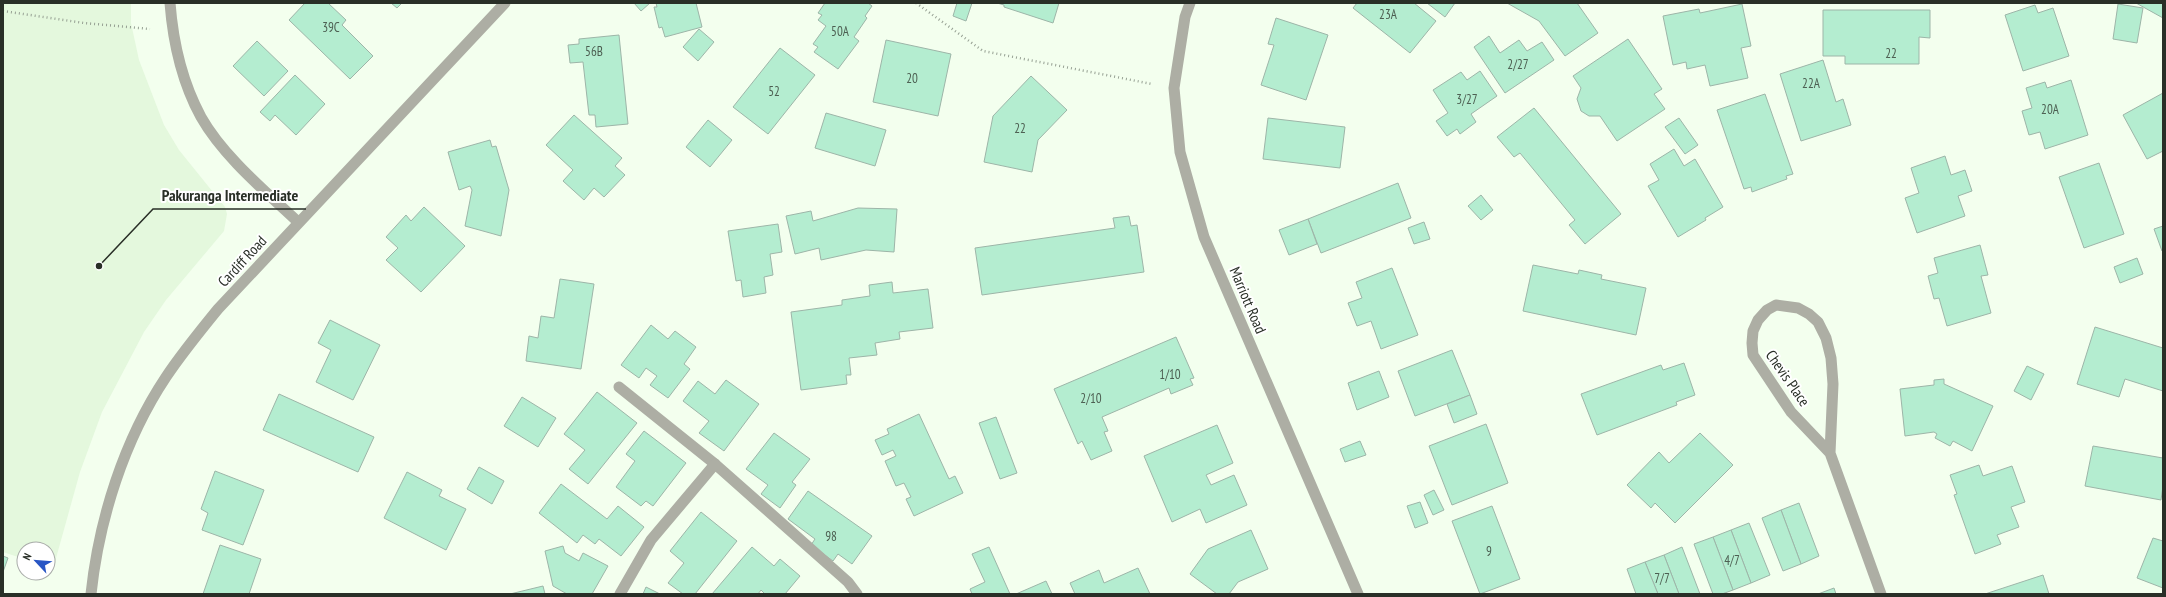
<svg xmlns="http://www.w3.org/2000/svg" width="2166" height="597" viewBox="0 0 2166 597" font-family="'PT Sans Narrow',sans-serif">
  <rect width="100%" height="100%" fill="#f3ffee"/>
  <polygon fill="#e4f8dd" points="3,3 131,3 131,23 139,60 164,125 179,150 225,207 227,214 224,231 166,300 144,332 102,412 80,472 53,569 48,567 48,549 24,549 24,559 3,552"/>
  <g fill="#b4edd0" stroke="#9db5a8">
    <polygon points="305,3 328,3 346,20 342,25 373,56 350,79 289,20"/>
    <polygon points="391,3 402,3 397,8"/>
    <polygon points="634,3 650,3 641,11"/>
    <polygon points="656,3 696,3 702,27 665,37 662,27 659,28 654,7 657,7"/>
    <polygon points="825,3 868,3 872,6 865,16 867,18 854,37 859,41 838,69 814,52 818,47 813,44 826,26 818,20 822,15 818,13"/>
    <polygon points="957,3 972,3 966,21 953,16"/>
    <polygon points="997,3 1059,3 1053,23 1004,7 1004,5"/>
    <polygon points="1357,3 1414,3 1436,21 1410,53 1353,8"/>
    <polygon points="1427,3 1455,3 1445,17"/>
    <polygon points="1507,3 1577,3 1598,33 1565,56 1539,21"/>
    <polygon points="2136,3 2163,3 2163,18"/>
    <polygon points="1742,4 1751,46 1741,48 1748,78 1710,86 1705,65 1687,69 1686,62 1673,65 1663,16 1699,9 1700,13"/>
    <polygon points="2118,4 2143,8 2137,43 2113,39"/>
    <polygon points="2035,5 2038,13 2053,8 2069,56 2023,71 2005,15"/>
    <polygon points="1823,10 1930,10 1930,38 1919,37 1919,64 1845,64 1845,56 1823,56"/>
    <polygon points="1276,18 1328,35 1306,100 1261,85 1274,45 1268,44"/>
    <polygon points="699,29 714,42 698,61 683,47"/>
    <polygon points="619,35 628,124 596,127 595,115 589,115 583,62 570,63 568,45 579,44 579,39"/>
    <polygon points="1489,36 1500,53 1519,40 1527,51 1542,42 1554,60 1505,93 1474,47"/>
    <polygon points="1628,39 1662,89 1654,94 1665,109 1617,141 1600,116 1589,116 1581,111 1577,99 1581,88 1573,76"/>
    <polygon points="886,40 951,54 938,116 873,102"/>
    <polygon points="257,41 288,71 264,96 233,66"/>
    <polygon points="780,48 815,75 768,134 733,107"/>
    <polygon points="1823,60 1836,102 1843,99 1851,125 1801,141 1780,74"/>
    <polygon points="1480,71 1497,96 1471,114 1476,122 1460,134 1457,129 1447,136 1436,121 1448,113 1433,90 1461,72 1467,80"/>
    <polygon points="295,75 325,104 296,135 275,115 270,121 260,112"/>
    <polygon points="1031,76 1067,110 1038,140 1032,172 984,162 993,116"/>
    <polygon points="2071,80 2088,135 2045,149 2040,132 2029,135 2022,111 2032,108 2026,88 2045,82 2047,88"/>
    <polygon points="2163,93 2163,151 2147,159 2123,115"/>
    <polygon points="1765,94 1793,174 1786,176 1787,179 1752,192 1751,187 1744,189 1717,110"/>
    <polygon points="1534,108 1621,214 1585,244 1569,225 1575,220 1520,153 1514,157 1497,137"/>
    <polygon points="826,113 886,130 875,166 815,148"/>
    <polygon points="574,115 622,158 615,166 625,175 604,197 594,188 584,200 563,181 573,170 546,145"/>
    <polygon points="1268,118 1345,127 1340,168 1263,159"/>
    <polygon points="1679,118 1698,145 1685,154 1665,127"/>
    <polygon points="708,120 732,140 710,167 686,147"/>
    <polygon points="490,140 492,147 496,146 509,190 501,236 465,226 472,190 470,186 459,190 448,152"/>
    <polygon points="1674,149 1684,166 1695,159 1723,207 1705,218 1706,220 1678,237 1648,186 1659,180 1650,164"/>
    <polygon points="1945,156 1951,175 1965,170 1972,191 1958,196 1965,216 1917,233 1905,198 1919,193 1911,168"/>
    <polygon points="2099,163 2124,234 2084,248 2059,177"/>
    <polygon points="1398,183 1411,218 1321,253 1308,219"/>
    <polygon points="1481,195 1493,210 1481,220 1468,206"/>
    <polygon points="424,207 465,246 421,292 386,260 398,248 386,237 406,215 411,221"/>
    <polygon points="858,208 897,209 894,252 866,250 821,260 819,248 795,254 786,216 811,211 813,221"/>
    <polygon points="1129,216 1131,226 1137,225 1144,272 982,295 975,248 1115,228 1113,218"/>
    <polygon points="1308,219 1317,244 1289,255 1279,230"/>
    <polygon points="1424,222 1430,239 1414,244 1408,228"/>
    <polygon points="778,224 782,252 770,254 773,275 764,277 766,293 743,297 741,280 736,281 728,231"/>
    <polygon points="2163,226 2163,250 2162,251 2154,229"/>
    <polygon points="1980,245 1988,275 1981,276 1991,313 1947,326 1939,298 1934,299 1928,276 1938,273 1934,258"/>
    <polygon points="2137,258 2143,274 2120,283 2114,267"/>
    <polygon points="1533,265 1578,274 1579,270 1602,275 1601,279 1646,288 1636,335 1523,311"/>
    <polygon points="1392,268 1418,335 1381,349 1371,321 1357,326 1348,303 1362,298 1356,282"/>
    <polygon points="560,279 594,284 581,369 526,361 529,336 538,338 541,316 554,318"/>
    <polygon points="892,282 893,293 928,289 933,328 899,332 900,339 875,343 877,355 849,358 851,375 846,375 847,384 801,390 791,312 842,305 842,300 870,296 869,285"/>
    <polygon points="330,320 380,345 353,400 316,382 331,350 318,343"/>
    <polygon points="651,325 668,339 675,331 696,347 684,364 690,369 668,398 650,385 657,376 646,368 639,378 621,365"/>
    <polygon points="2095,327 2163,348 2163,391 2125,379 2119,397 2077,384"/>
    <polygon points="1176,337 1194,378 1190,379 1193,385 1171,394 1169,388 1102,417 1108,431 1104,432 1112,451 1091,460 1082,441 1078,444 1054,389"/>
    <polygon points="1452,350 1470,395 1415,416 1398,371"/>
    <polygon points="1684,363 1695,395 1676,402 1677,405 1597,435 1581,394 1661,365 1663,370"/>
    <polygon points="2027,366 2044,374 2031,400 2014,391"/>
    <polygon points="1379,371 1389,397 1357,410 1348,383"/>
    <polygon points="1944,379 1944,384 1993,406 1972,451 1953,441 1950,446 1935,438 1937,434 1934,432 1905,436 1900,389 1934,385 1934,380"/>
    <polygon points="726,380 759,404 724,451 699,433 709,421 683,401 698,381 715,394"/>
    <polygon points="597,392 637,423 588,484 569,469 585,450 564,434"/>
    <polygon points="279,394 374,437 358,472 263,430"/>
    <polygon points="1470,395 1477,414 1454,423 1447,404"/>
    <polygon points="522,397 556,418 538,447 504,426"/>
    <polygon points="919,414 949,479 955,476 963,493 914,516 906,499 911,497 904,483 896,486 885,461 896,456 893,450 882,455 875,440 889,434 887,429"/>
    <polygon points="996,417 1017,473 1000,479 979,423"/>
    <polygon points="1486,424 1508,483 1452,505 1429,446"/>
    <polygon points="1217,425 1233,463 1206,475 1211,485 1234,475 1247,505 1206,523 1200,509 1172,522 1144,456"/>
    <polygon points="644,431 686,463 653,506 646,501 641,506 616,487 635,461 626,454"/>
    <polygon points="774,433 810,459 792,482 796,485 780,508 761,494 768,485 746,469"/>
    <polygon points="1700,433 1733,465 1675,523 1655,503 1651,508 1627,485 1659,452 1669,463"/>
    <polygon points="1360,441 1366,455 1345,462 1340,449"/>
    <polygon points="2093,446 2163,458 2163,486 2161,500 2085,486"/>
    <polygon points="1979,465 1983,476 2012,466 2025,502 2011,507 2019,527 1997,535 2001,544 1975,554 1954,495 1957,494 1950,475"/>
    <polygon points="479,467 504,481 492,504 467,489"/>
    <polygon points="215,471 264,490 243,545 202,530 208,513 201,509"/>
    <polygon points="407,472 442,490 439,496 466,509 446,550 384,518"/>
    <polygon points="561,484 607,519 618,506 644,527 621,556 599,539 595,544 583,535 577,543 539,513"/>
    <polygon points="1434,490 1444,510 1433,515 1424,495"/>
    <polygon points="808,491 872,536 852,564 838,554 833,561 811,545 815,539 788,519"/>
    <polygon points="1420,502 1428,523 1415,528 1407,506"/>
    <polygon points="1799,503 1819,556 1801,564 1781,510"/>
    <polygon points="1492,506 1520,579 1480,594 1452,521"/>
    <polygon points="1781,510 1801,564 1783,571 1762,518"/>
    <polygon points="701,512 737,541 695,594 683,594 668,583 684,563 670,551"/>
    <polygon points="1749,523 1770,575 1751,583 1731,530"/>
    <polygon points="1251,530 1268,569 1238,582 1229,594 1217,594 1190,574 1208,549"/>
    <polygon points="1731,530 1751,583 1733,590 1713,537"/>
    <polygon points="1713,537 1733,590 1722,594 1713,594 1694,544"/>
    <polygon points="2153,538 2163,541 2163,588 2137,578"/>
    <polygon points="220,545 261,559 249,594 203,594"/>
    <polygon points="563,546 565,553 579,561 583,553 608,566 592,594 567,594 553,586 545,551"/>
    <polygon points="752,547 774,566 780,559 800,576 785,594 765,594 761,590 758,594 712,594"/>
    <polygon points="989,547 1010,594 972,594 970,589 985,582 972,554"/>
    <polygon points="1682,547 1700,594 1679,594 1664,555"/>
    <polygon points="1664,555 1679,594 1658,594 1645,562"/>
    <polygon points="3,556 8,558 3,572"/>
    <polygon points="1645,562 1658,594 1636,594 1627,569"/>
    <polygon points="1138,568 1150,594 1075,594 1070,583 1099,570 1104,583"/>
    <polygon points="2043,575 2049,594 1985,594"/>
    <polygon points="1046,581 1052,594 1016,594"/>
    <polygon points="543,586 545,594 510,594"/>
    <polygon points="646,587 660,594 643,594"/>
    <polygon points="1834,588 1836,594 1818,594"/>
  </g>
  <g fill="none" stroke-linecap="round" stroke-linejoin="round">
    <g stroke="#96a093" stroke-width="2.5" stroke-dasharray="1 3" stroke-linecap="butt">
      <polyline points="916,3 983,51 1152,84"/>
      <polyline points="3,11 84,23 150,29"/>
    </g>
    <g stroke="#adaea4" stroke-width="11">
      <path d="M170,3C173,42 182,82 201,117C223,156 265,191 298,222"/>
      <polyline points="1190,3 1185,17 1174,88 1180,152 1204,237 1358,594"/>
      <polyline points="619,387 715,464 848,582 857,594"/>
      <polyline points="1830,453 1791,412 1753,355 1752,343 1753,331 1758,320 1767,310 1776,305 1798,308 1809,314 1818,322 1826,338 1831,358 1833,384 1830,453 1881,594"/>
      <path d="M91,594C99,519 124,440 166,377C182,353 200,331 218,309L505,3"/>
      <polyline points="620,594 651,540 715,464"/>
    </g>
  </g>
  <g text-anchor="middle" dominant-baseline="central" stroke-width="4" stroke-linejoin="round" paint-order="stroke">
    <g font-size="13" fill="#4c5e51">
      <text x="1388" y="14">23A</text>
      <text x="331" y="27">39C</text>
      <text x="840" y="31">50A</text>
      <text x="594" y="51">56B</text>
      <text x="1891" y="53">22</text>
      <text x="1518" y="64">2/27</text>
      <text x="912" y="78">20</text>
      <text x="1811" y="83">22A</text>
      <text x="774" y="91">52</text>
      <text x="1467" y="99">3/27</text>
      <text x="2050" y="109">20A</text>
      <text x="1020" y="128">22</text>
      <text x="1170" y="374">1/10</text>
      <text x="1091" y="398">2/10</text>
      <text x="831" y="536">98</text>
      <text x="1489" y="551">9</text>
      <text x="1732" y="560">4/7</text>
      <text x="1662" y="578">7/7</text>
    </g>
    <g font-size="15" fill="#292f27" stroke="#fff">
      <text transform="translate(242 261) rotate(-47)">Cardiff Road</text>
      <text transform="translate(1248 300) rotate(67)">Marriott Road</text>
      <text transform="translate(1788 378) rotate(55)">Chevis Place</text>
    </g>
  </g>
  <path fill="none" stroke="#292f27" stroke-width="1.5" d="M99 266L153 209H306"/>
  <circle fill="#292f27" stroke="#fff" stroke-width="1.5" cx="99" cy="266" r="4"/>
  <g font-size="16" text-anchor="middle" font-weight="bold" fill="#292f27" stroke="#fff" stroke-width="4" stroke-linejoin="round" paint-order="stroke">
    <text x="230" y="201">Pakuranga Intermediate</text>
  </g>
  <rect width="2166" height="597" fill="none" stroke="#292f27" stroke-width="8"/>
  <g transform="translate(36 561) rotate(296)"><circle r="19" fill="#ffffff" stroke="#a9aca9"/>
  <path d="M0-3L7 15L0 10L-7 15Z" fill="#2956c4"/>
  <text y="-6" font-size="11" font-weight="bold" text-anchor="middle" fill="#292f27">N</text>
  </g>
</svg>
